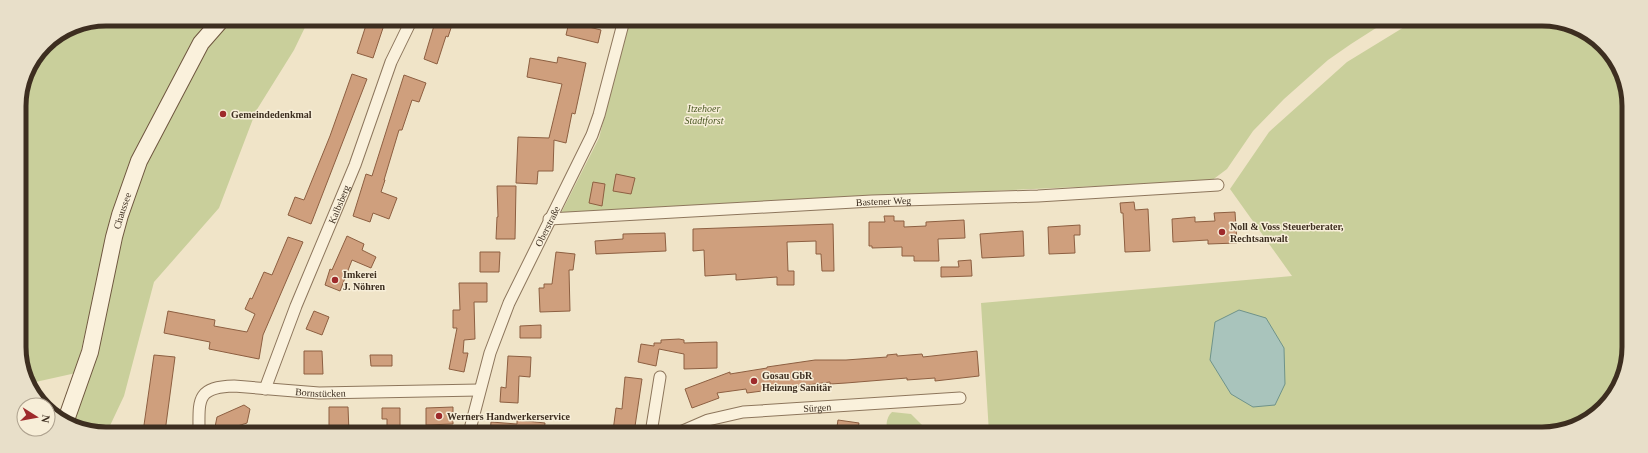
<svg xmlns="http://www.w3.org/2000/svg" width="1648" height="453" viewBox="0 0 1648 453" font-family="Georgia,serif">
  <rect width="100%" height="100%" fill="#f0e4c8"/>
  <g fill="#c9cf9b">
    <polygon points="106,19 216,19 108,232 76,373 31,383 21,364 19,101 26,73 45,44 73,26"/>
    <polygon points="230,19 309,19 294,50 256,111 219,208 154,282 124,396 107,432 89,432 71,423 118,238 143,162 196,58"/>
    <polygon points="630,20 1387,21 1351,44 1328,60 1284,99 1253,131 1227,169 1211,181 944,193 559,217 599,138"/>
    <polygon points="1414,21 1559,21 1604,45 1627,89 1627,364 1599,413 1547,434 989,433 981,303 1292,276 1230,189 1269,132 1347,62"/>
    <path d="M892,412L911,414L927,430L925,433H889C885,426 886,418 892,412Z"/>
  </g>
  <polygon fill="#a9c4bc" stroke="#6f938a" points="1239,310 1266,318 1284,348 1285,384 1275,405 1253,407 1231,394 1210,360 1215,322"/>
  <g fill="#cf9f7d" stroke="#8d5f41">
    <polygon points="368,19 386,19 373,58 357,53"/>
    <polygon points="436,19 445,19 453,22 448,37 446,36 437,64 424,59"/>
    <polygon points="569,22 601,30 598,43 566,35"/>
    <polygon points="558,57 586,63 575,114 572,113 566,143 554,140 553,171 538,171 537,184 516,183 518,137 549,138 562,84 527,77 530,58 557,63"/>
    <polygon points="352,74 367,79 311,224 288,215 295,197 304,200 330,136"/>
    <polygon points="404,75 426,83 419,102 412,100 402,130 399,130 384,180 385,180 381,192 397,198 389,219 373,213 370,222 353,216 366,174 372,176"/>
    <polygon points="616,174 635,178 631,194 613,191"/>
    <polygon points="593,182 605,184 602,206 589,203"/>
    <polygon points="497,186 516,186 515,239 496,239 497,217 498,217"/>
    <polygon points="1134,202 1135,210 1148,209 1150,251 1125,252 1123,213 1121,213 1120,203"/>
    <polygon points="1235,212 1237,243 1208,244 1208,240 1173,242 1172,219 1195,217 1195,222 1215,221 1214,213"/>
    <polygon points="884,216 894,216 894,221 904,221 904,227 926,226 926,222 964,220 965,238 938,239 939,261 914,261 914,256 902,256 902,247 872,248 872,246 869,246 869,222 885,222"/>
    <polygon points="833,224 834,271 822,271 821,254 816,254 816,241 787,242 788,271 794,271 794,285 777,285 777,277 736,280 736,274 705,276 704,250 693,251 693,229"/>
    <polygon points="1080,225 1080,235 1074,235 1075,253 1049,254 1048,227"/>
    <polygon points="1023,231 1024,256 982,258 980,234"/>
    <polygon points="665,233 666,251 596,254 595,241 623,239 623,234"/>
    <polygon points="347,236 364,244 362,250 376,257 371,268 352,260 340,291 325,285 330,269 332,270"/>
    <polygon points="288,237 303,242 263,335 259,359 209,349 210,342 164,333 168,311 215,320 214,326 247,332 255,314 245,309 250,298 252,299 264,272 272,275"/>
    <polygon points="480,252 500,252 499,272 480,272"/>
    <polygon points="556,252 575,254 573,270 569,270 570,311 540,312 539,288 544,288 544,284 552,284"/>
    <polygon points="971,260 972,276 941,277 941,267 959,267 958,261"/>
    <polygon points="459,283 487,283 487,302 474,302 475,339 464,340 463,353 468,353 464,372 449,369 457,328 453,328 453,310 460,310"/>
    <polygon points="314,311 329,317 322,335 306,329"/>
    <polygon points="541,325 541,338 520,338 520,326"/>
    <polygon points="679,339 684,340 684,343 717,342 717,368 684,369 684,354 659,349 656,366 638,362 641,344 654,346 654,343 661,343 661,340"/>
    <polygon points="304,351 322,351 323,374 304,374"/>
    <polygon points="977,351 979,376 935,381 935,378 907,380 907,378 846,383 830,384 830,382 747,393 746,389 717,393 719,398 692,408 685,389 730,372 730,374 767,368 767,367 815,360 846,360 887,357 887,355 897,354 897,356 922,354 923,357"/>
    <polygon points="154,355 175,357 165,432 143,432"/>
    <polygon points="370,355 392,355 392,366 371,366"/>
    <polygon points="508,356 531,357 530,377 519,376 518,403 500,402 501,387 506,388"/>
    <polygon points="625,377 642,379 634,433 613,431 616,408 622,409"/>
    <polygon points="244,405 250,409 247,423 228,429 228,432 214,432 217,417"/>
    <polygon points="329,407 348,407 349,432 329,432"/>
    <polygon points="453,407 453,424 426,425 426,408"/>
    <polygon points="382,408 400,408 400,433 387,433 387,419 382,419"/>
    <polygon points="517,420 545,423 544,433 490,433 491,422 517,424"/>
    <polygon points="838,420 859,423 857,433 836,433"/>
  </g>
  <g fill="none" stroke-linecap="round" stroke-linejoin="round">
    <g stroke="#8d765c" stroke-width="13">
      <g id="street">
        <path id="s1" d="M549,219L872,201L1038,196L1218,185"/>
        <path id="s2" d="M265,389L296,306L355,165L391,62L412,19"/>
        <path id="s3" d="M199,432C199,400 196,387 234,386L319,393L479,390"/>
        <path id="s4" d="M469,433L490,353L509,303L592,135L599,115L624,20"/>
        <polyline points="651,433 660,377"/>
        <path id="s5" d="M678,433L708,420L743,412L960,398"/>
      </g>
    </g>
    <g stroke="#6f573f" stroke-width="18">
      <g id="secondary">
        <path id="s6" d="M66,420L90,352L114,237L120,215L139,161L201,43L222,19"/>
      </g>
    </g>
    <use href="#street" stroke="#faf1dc" stroke-width="11"/>
    <use href="#secondary" stroke="#faf1dc" stroke-width="16"/>
  </g>
  <g fill="#9e2a2b" stroke="#f7eed8" stroke-width="1.5">
    <circle cx="223" cy="114" r="4"/>
    <circle cx="1222" cy="232" r="4"/>
    <circle cx="335" cy="280" r="4"/>
    <circle cx="754" cy="381" r="4"/>
    <circle cx="439" cy="416" r="4"/>
  </g>
  <g text-anchor="middle" dominant-baseline="central" stroke-width="3" stroke-linejoin="round" paint-order="stroke">
    <g font-size="10" font-style="italic" fill="#4d5a26" stroke="#f7eed8">
      <text x="704" y="108">Itzehoer<tspan x="704" dy="12">Stadtforst</tspan></text>
    </g>
    <g font-size="10" font-weight="bold" fill="#3d2e20" stroke="#f7eed8" text-anchor="start">
      <text x="231" y="114">Gemeindedenkmal</text>
      <text x="1230" y="226">Noll &amp; Voss Steuerberater,<tspan x="1230" dy="12">Rechtsanwalt</tspan></text>
      <text x="343" y="274">Imkerei<tspan x="343" dy="12">J. Nöhren</tspan></text>
      <text x="762" y="375">Gosau GbR<tspan x="762" dy="12">Heizung Sanitär</tspan></text>
      <text x="447" y="416">Werners Handwerkerservice</text>
    </g>
    <g font-size="10" fill="#3d2e20" stroke="#f7eed8">
      <text stroke="none"><textPath href="#s1" startOffset="335">Bastener Weg</textPath></text>
      <text stroke="none"><textPath href="#s2" startOffset="199">Kalbsberg</textPath></text>
      <text stroke="none"><textPath href="#s6" startOffset="217">Chaussee</textPath></text>
      <text stroke="none"><textPath href="#s4" startOffset="222">Oberstraße</textPath></text>
      <text stroke="none"><textPath href="#s3" startOffset="157">Bornstücken</textPath></text>
      <text stroke="none"><textPath href="#s5" startOffset="143">Sürgen</textPath></text>
    </g>
  </g>
  <path d="M0 0H1648V453H0ZM106 26H1542A80 80 0 0 1 1622 106V347A80 80 0 0 1 1542 427H106A80 80 0 0 1 26 347V106A80 80 0 0 1 106 26Z" fill="#e8dfc9" fill-rule="evenodd"/>
  <path fill="none" stroke="#3d2e20" stroke-width="5" d="M106 26H1542A80 80 0 0 1 1622 106V347A80 80 0 0 1 1542 427H106A80 80 0 0 1 26 347V106A80 80 0 0 1 106 26Z"/>
  <g transform="translate(36 417) rotate(101)"><circle r="19" fill="#f7eed8" stroke="#ada18e"/>
  <path d="M0-3L7 15L0 10L-7 15Z" fill="#9e2a2b"/>
  <text y="-6" font-size="11" font-weight="bold" text-anchor="middle" fill="#3d2e20">N</text>
  </g>
</svg>
